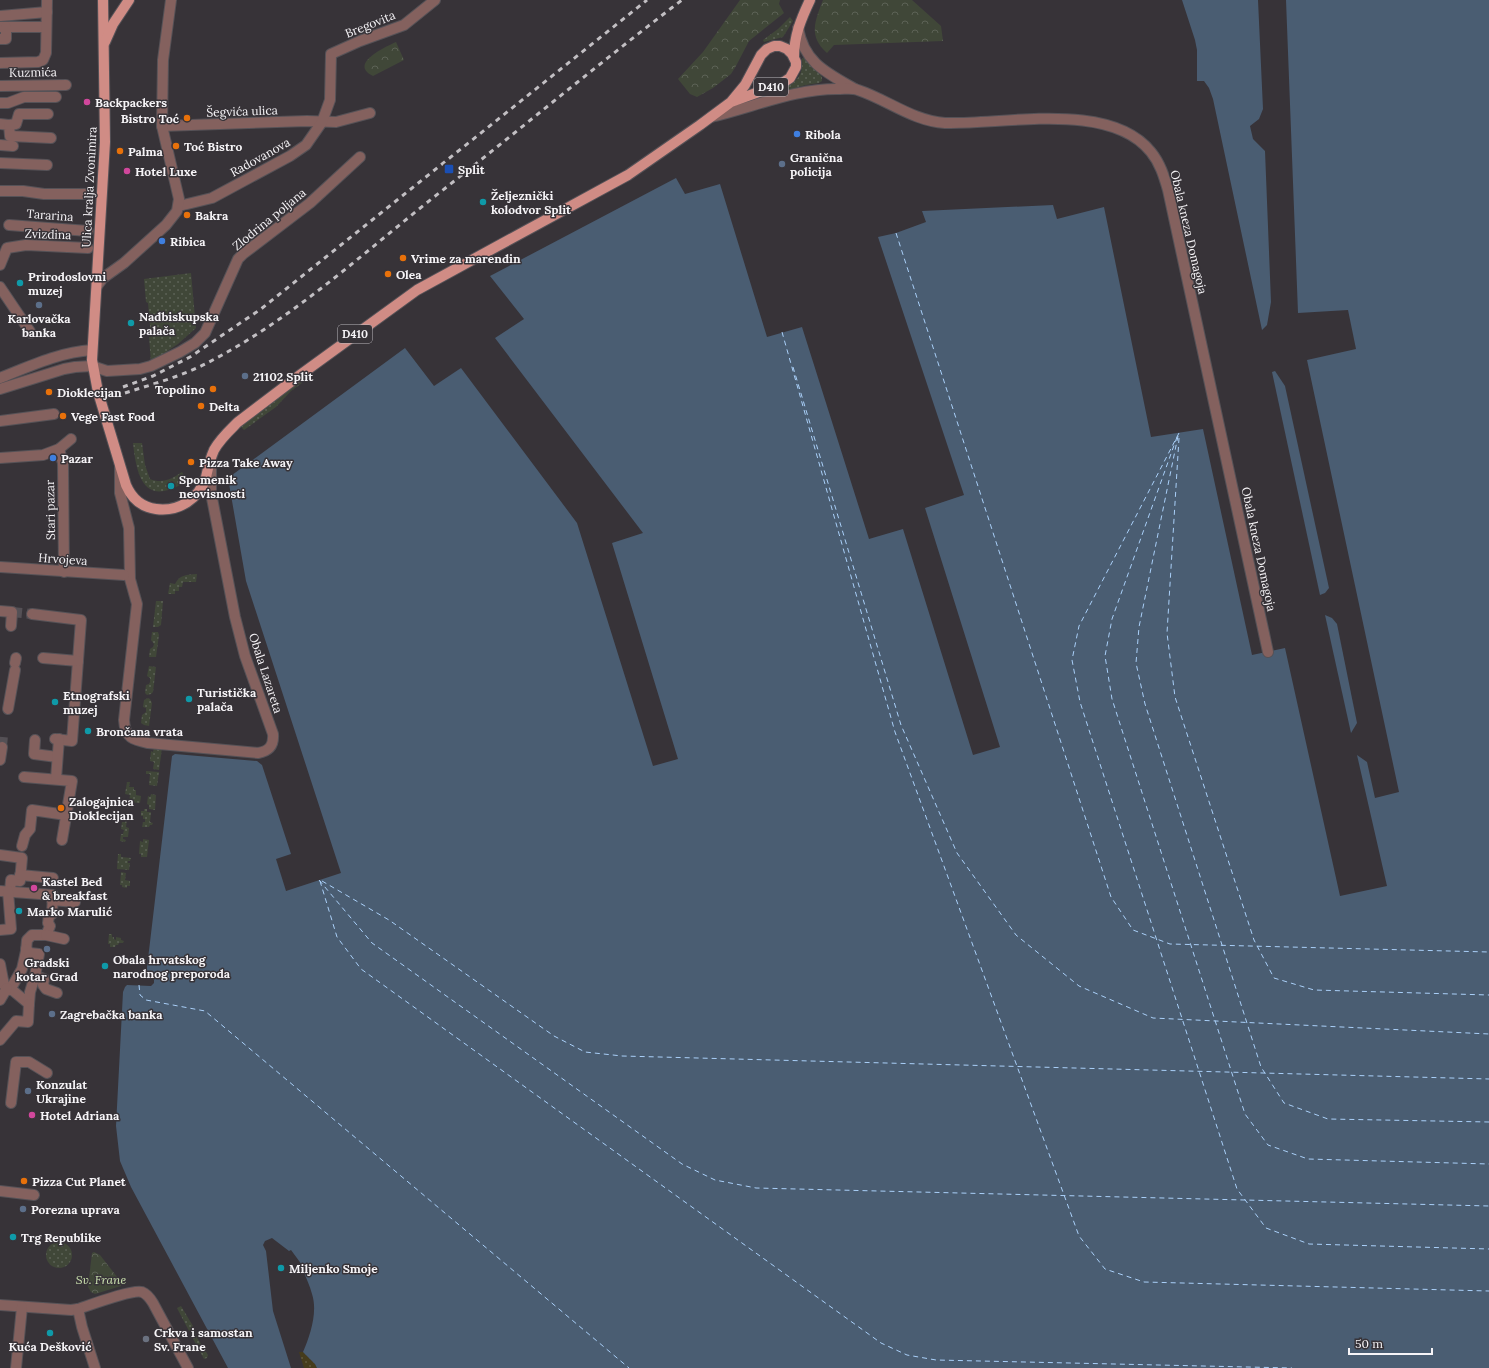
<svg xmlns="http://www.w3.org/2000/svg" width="1489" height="1368" viewBox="0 0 1489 1368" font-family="Lora,serif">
  <defs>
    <pattern id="grass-dots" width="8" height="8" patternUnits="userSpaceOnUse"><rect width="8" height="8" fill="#404738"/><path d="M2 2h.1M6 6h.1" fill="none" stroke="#5c6256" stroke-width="1.8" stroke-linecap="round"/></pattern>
    <pattern id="sand-dots" width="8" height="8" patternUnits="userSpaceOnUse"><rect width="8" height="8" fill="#453c1c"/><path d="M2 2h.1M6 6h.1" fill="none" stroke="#60593e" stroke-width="1.8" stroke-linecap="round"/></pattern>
    <pattern id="park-crowns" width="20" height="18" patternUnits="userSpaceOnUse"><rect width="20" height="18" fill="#404738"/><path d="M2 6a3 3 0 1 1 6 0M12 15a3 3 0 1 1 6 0" fill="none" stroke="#5c6256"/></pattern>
  </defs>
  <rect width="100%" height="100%" fill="#373338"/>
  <g fill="url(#grass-dots)">
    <polygon points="790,17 793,21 783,37 764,42 763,40 778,29"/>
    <path d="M805,57L822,77V81L819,83L806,85L781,92L780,89C795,84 804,76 802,59Z"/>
    <polygon points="191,273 196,328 178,344 151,362 149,337 151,337 148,303 146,302 144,279"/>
    <polygon points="300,381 302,383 291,391 276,407 244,430 240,426"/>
    <path d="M133,443H142L145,465L150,479C162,484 172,479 182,472L187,481C146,507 137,481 133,443Z"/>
    <path d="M197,574L196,582H183L182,587H179V591H175V594H168L170,583L175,584C180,574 187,575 197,574Z"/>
    <polygon points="156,601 163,601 161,625 158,627 153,627"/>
    <polygon points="152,632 158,632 159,635 156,657 149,657 150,649 153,647 154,644 151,640"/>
    <polygon points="149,666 156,667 153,692 151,694 147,695 145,693 146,685 149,684 150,682 150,678 147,676"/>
    <polygon points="148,698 150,699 152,703 149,726 144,725 141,723 142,715 146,712 146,708 143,707 144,700"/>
    <polygon points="154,747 162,748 159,770 153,769 154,762 150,761 151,751 153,752"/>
    <polygon points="146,771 159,772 157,786 149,785 150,774 146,774"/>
    <polygon points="127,782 130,782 129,787 134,787 134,790 136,790 136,795 141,796 140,803 129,802 130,795 125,794"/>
    <polygon points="151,794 156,795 155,810 149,809 149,805 147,804 148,796 150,797"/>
    <polygon points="144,809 147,809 147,812 151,812 150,822 153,823 152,825 150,825 149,827 142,827 143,822 145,822 145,819 143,819 143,816 141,816 141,811 144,811"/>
    <polygon points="125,819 127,819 126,827 129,828 128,837 123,837 123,839 126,840 125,842 120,841 121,834 123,834 124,830 121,829 122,822 125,822"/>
    <polygon points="143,839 149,840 147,857 141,857 141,854 139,854 140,841 143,842"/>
    <polygon points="118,854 121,854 121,857 131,858 130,861 128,861 128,863 130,863 129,870 117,869"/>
    <polygon points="121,872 126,873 125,880 130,881 130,886 127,886 127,888 122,887 122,885 120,885"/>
    <polygon points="109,934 112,934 112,937 114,937 114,939 116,940 116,937 121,938 121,940 124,941 123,943 119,943 118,945 116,945 115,947 110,947 110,944 108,944"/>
    <circle cx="59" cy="1255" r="13"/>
    <polygon points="181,1306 193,1326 192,1329 189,1331 177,1308"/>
    <polygon points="196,1336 208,1355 207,1358 204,1359 192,1337"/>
  </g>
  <polygon fill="url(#sand-dots)" points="299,1352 303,1352 315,1364 317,1368 304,1368"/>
  <g fill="url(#park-crowns)">
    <polygon points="740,0 780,0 779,4 784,13 749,41 736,66 731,74 713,88 697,97 690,94 678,79 703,52"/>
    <path d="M823,0H912L941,26L943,41L834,45L827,53C808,36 815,21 823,0Z"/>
    <path d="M396,42L404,60L373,76C348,64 385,47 396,42Z"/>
    <polygon points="94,1252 100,1255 121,1282 121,1286 95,1294 91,1292 88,1287 92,1253"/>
  </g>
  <g fill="#4a5d72">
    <polygon points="1182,0 1258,0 1263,109 1259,119 1250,126 1253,139 1265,151 1271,302 1267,325 1262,330 1213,99 1209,88 1204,81 1197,81 1197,50 1195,40"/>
    <path d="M1286,0H1489V1368H317L315,1364L303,1352C310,1336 318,1312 312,1294C310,1286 306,1278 303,1270L305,1269L291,1250L289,1251L272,1238L265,1241L263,1245L266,1251L273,1311L291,1368H228L131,1187L120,1161L116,1126L123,992L125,987L127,985L151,986L154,983V980L152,977L146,976L172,756L175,754L257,761L262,765L291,854L276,859L286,891L341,873L246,581L228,478L405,348L434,386L461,368L577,523L653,766L678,759L612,543L643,533L495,338L524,319L490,276L676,178L685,194L720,184L767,337L802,327L869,539L903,529L973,755L1000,747L925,508L964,495L878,237L896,233L926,222L922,211L1053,205L1057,219L1104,207L1151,437L1203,429L1252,655L1285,648L1340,896L1387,886L1357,755L1367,762L1375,798L1399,792L1307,360L1356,349L1348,310L1298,313Z"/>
    <polygon points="1275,371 1285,386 1329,588 1325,593 1320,595 1272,372"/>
    <polygon points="1325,615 1332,618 1337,624 1357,723 1351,733"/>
  </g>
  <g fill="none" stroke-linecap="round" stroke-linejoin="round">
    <g stroke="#aad0f9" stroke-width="1" stroke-dasharray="5 4" stroke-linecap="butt">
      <polyline points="896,233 1111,897 1133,930 1170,944 1489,952"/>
      <polyline points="782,332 895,732 1079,1236 1105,1269 1144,1282 1489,1291"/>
      <polyline points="793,367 901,725 957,853 1016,935 1079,986 1153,1018 1489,1034"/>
      <polyline points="1179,433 1079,626 1072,660 1080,702 1237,1189 1266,1228 1309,1244 1489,1249"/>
      <polyline points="1178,436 1139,627 1136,663 1145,704 1261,1067 1284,1103 1328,1119 1489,1122"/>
      <polyline points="1177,437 1112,619 1105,656 1112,699 1245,1114 1268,1145 1308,1159 1489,1164"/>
      <polyline points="1179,438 1167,633 1175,697 1254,940 1274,978 1314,990 1489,995"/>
      <polyline points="319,880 372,943 682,1164 715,1180 756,1188 1489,1206"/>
      <polyline points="320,881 337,937 361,969 881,1343 907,1355 936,1360 1292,1368"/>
      <polyline points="322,881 389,920 554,1036 585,1052 622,1056 1489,1079"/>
      <polyline points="139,985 140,995 146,1000 205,1011 629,1368"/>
    </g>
    <g stroke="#545055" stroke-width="10" stroke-dasharray="10 5" stroke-linecap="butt">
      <polyline points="12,612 32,614"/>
      <polyline points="2,747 3,735"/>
    </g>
    <g stroke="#565257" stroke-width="12">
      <g id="minor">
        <polyline points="0,16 47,12"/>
        <polyline points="0,27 46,27"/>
        <path d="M798,28C804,63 827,73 855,89"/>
        <polyline points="0,39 6,39 6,27"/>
        <polyline points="0,63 38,62 43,60 46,53 47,0"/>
        <polyline points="0,86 66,85"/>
        <polyline points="0,103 8,103 24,97 56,97"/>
        <path d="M711,117C754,107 796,88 840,89C846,89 853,88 858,90C888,100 913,121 945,123C1003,125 1110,100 1151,152C1160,163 1164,176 1168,190L1268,652"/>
        <polyline points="0,124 9,125 10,136 51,138"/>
        <polyline points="9,125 16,124 19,114 48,114"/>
        <polyline points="162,126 307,121 336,122 370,113"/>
        <polyline points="0,145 13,146"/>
        <polyline points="0,163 47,165"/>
        <polyline points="0,191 23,191 44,194 89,194"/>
        <polyline points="179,206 212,198 290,156 306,145 322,122 330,100 331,54 360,41 404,25 435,0"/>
        <polyline points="9,225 88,231"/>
        <polyline points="0,265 7,248 26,245 88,248"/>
        <polyline points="97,286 103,278 124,263 166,225 177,211 179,199 162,126 163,60 171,0"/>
        <polyline points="0,287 31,333"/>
        <path d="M0,378C30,366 60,352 92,350"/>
        <polyline points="0,389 64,369 75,367 92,366 107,371 140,369 151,366 180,352 195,343 205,333 238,259 243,254 310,203 360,157"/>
        <polyline points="0,421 54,414"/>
        <polyline points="59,449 63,463 64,572"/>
        <polyline points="0,458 43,455 59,449 71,439"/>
        <path d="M120,467V493L129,528L130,579L137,604L124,720C125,738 133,740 148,743L258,753C269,751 274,746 273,734L245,656L235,617L211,493V467"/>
        <polyline points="0,567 124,575"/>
        <polyline points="0,611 12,612 11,626"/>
        <polyline points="32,614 81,620 72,741 55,739"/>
        <polyline points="43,658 78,661"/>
        <polyline points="15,663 16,658"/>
        <polyline points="8,709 15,670"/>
        <polyline points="35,740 34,754 57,757"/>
        <polyline points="0,760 2,747"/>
        <polyline points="24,777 72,781 62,840"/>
        <polyline points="56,779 59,739"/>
        <polyline points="22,846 25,835 30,829 32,810 66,815"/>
        <polyline points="0,855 22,858 20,881 11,880 10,891 8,891"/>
        <polyline points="20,875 53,878"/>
        <polyline points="0,891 53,895 52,914 49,915 48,923 50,926 46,935 32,935 27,940 26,951 22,969 10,990 4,985 0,964"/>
        <polyline points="52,900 75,902"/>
        <polyline points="0,930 11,929 8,891"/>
        <polyline points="46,935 64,939"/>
        <polyline points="26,949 30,953 39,954 35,976 44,979 43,985 46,989 57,993"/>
        <polyline points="11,989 29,1004 30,992 35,976"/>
        <polyline points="0,1000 7,988"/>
        <polyline points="0,1040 16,1021 28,1022 29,1004"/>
        <polyline points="11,1103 16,1062 29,1062 47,1073"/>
        <polyline points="0,1191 34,1195"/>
        <path d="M0,1305L71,1310L78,1309C90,1305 133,1289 142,1292C147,1294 150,1298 153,1303L188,1368"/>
        <polyline points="78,1309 82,1327 95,1368"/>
        <polyline points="16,1368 22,1307"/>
      </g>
    </g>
    <g stroke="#565257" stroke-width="12">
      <g id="major">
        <path d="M103,0L105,142L92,360L98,392L126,485C132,499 141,507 156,509C179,512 199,499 206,477C208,468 210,459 214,450C220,439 229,431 238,422L300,375L417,290L628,175L700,125L731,102L745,85L761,55L767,49L774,46H780L787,49L792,54L796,62V67L790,78L781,84L731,102"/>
        <polyline points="105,42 113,24 129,0"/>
        <path d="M794,57C794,36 801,19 810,0"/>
      </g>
    </g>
    <use href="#minor" stroke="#84615e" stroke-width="10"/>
    <use href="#major" stroke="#d08c85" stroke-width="10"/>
    <g stroke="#c2bfc3" stroke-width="3" stroke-dasharray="5 5" stroke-linecap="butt">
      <polyline points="123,387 153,376 190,357 261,309 647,0"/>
      <path d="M125,393C153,384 183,376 209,362C292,319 361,255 434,197C517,132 598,64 682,0"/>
    </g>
  </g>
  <g fill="#d1479c" stroke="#373338" stroke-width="1.5">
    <circle cx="87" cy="102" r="4"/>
    <circle cx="127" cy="171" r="4"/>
    <circle cx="34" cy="888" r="4"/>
    <circle cx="32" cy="1115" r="4"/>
  </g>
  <g fill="#e8710a" stroke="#373338" stroke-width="1.5">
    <circle cx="187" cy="118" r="4"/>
    <circle cx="176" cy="146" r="4"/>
    <circle cx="120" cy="151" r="4"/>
    <circle cx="187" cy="215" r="4"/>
    <circle cx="403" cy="258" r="4"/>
    <circle cx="388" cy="274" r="4"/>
    <circle cx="213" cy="389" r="4"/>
    <circle cx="49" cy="392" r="4"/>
    <circle cx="201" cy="406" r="4"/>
    <circle cx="63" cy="416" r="4"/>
    <circle cx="191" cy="462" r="4"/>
    <circle cx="61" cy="808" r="4"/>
    <circle cx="24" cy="1181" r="4"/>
  </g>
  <g fill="#3f7fe0" stroke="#373338" stroke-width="1.5">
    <circle cx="797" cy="134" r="4"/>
    <circle cx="162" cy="241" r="4"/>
    <circle cx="53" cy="458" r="4"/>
  </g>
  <g fill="#5c6f8a" stroke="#373338" stroke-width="1.5">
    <circle cx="782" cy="164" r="4"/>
    <circle cx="39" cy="305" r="4"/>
    <circle cx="245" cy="376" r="4"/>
    <circle cx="47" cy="949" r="4"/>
    <circle cx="52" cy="1014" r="4"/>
    <circle cx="28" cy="1091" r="4"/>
    <circle cx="23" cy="1209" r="4"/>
  </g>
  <rect fill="#1a4fb4" stroke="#373338" stroke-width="1.5" x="444" y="164" width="10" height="10" rx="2"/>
  <g fill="#0f9aa8" stroke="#373338" stroke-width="1.5">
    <circle cx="483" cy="202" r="4"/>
    <circle cx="20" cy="283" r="4"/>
    <circle cx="131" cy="323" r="4"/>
    <circle cx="171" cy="486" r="4"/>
    <circle cx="189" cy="699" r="4"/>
    <circle cx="55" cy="702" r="4"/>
    <circle cx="88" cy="731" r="4"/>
    <circle cx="19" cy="911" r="4"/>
    <circle cx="105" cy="966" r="4"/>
    <circle cx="13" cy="1237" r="4"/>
    <circle cx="281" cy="1268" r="4"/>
    <circle cx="50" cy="1333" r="4"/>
  </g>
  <circle fill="#6b7280" stroke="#373338" stroke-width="1.5" cx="146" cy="1339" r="4"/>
  <g text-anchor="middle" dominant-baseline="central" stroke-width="3" stroke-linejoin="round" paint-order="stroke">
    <g fill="#373338" stroke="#bdbabe" stroke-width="1">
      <rect x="754" y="78" width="34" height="18" rx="3"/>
      <rect x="338" y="325" width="34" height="18" rx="3"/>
    </g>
    <g font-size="11" font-weight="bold" fill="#f6f4f7">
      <text x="771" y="87">D410</text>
      <text x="355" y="334">D410</text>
    </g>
    <g font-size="12" fill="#f6f4f7" stroke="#373338">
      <text transform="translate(370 24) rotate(-22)">Bregovita</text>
      <text transform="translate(33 72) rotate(-1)">Kuzmića</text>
      <text transform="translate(242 111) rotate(-2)">Šegvića ulica</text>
      <text transform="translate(260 157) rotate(-29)">Radovanova</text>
      <text transform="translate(89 187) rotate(-87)">Ulica kralja Zvonimira</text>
      <text transform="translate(50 215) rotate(4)">Tararina</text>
      <text transform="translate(269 219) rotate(-39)">Zlodrina poljana</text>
      <text transform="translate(1189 232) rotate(77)">Obala kneza Domagoja</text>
      <text transform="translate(48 234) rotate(2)">Zvizdina</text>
      <text transform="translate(50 510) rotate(-91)">Stari pazar</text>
      <text transform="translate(1259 549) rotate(78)">Obala kneza Domagoja</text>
      <text transform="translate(63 559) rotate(4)">Hrvojeva</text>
      <text transform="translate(266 673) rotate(72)">Obala Lazareta</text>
    </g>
    <g font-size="12" font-weight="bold" fill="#f6f4f7" stroke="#373338" text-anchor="start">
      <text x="95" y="102">Backpackers</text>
      <text x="179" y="118" text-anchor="end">Bistro Toć</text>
      <text x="805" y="134">Ribola</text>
      <text x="184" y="146">Toć Bistro</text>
      <text x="128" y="151">Palma</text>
      <text x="790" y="157">Granična<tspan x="790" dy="14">policija</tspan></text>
      <text x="458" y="169">Split</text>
      <text x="135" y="171">Hotel Luxe</text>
      <text x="491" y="195">Željeznički<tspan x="491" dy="14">kolodvor Split</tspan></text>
      <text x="195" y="215">Bakra</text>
      <text x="170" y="241">Ribica</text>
      <text x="411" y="258">Vrime za marendin</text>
      <text x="396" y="274">Olea</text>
      <text x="28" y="276">Prirodoslovni<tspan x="28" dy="14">muzej</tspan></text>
      <text x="139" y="316">Nadbiskupska<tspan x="139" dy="14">palača</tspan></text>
      <text x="39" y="318" text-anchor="middle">Karlovačka<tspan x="39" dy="14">banka</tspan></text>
      <text x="253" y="376">21102 Split</text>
      <text x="205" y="389" text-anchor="end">Topolino</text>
      <text x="57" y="392">Dioklecijan</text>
      <text x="209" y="406">Delta</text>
      <text x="71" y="416">Vege Fast Food</text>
      <text x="61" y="458">Pazar</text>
      <text x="199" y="462">Pizza Take Away</text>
      <text x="179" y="479">Spomenik<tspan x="179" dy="14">neovisnosti</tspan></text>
      <text x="197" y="692">Turistička<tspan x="197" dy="14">palača</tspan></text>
      <text x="63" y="695">Etnografski<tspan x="63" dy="14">muzej</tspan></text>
      <text x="96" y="731">Brončana vrata</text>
      <text x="69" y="801">Zalogajnica<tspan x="69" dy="14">Dioklecijan</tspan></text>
      <text x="42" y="881">Kastel Bed<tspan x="42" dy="14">&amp; breakfast</tspan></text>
      <text x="27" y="911">Marko Marulić</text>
      <text x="113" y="959">Obala hrvatskog<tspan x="113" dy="14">narodnog preporoda</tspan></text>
      <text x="47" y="962" text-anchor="middle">Gradski<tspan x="47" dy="14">kotar Grad</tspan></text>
      <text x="60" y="1014">Zagrebačka banka</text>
      <text x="36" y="1084">Konzulat<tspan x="36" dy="14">Ukrajine</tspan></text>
      <text x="40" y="1115">Hotel Adriana</text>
      <text x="32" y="1181">Pizza Cut Planet</text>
      <text x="31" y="1209">Porezna uprava</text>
      <text x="21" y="1237">Trg Republike</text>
      <text x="289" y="1268">Miljenko Smoje</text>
      <text x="154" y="1332">Crkva i samostan<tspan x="154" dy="14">Sv. Frane</tspan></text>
      <text x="50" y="1346" text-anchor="middle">Kuća Dešković</text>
    </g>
    <g font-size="12" font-style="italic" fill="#cae0ae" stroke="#373338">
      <text x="101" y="1279">Sv. Frane</text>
    </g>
  </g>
  <path d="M1349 1348v6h83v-6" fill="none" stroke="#f6f4f7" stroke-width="2"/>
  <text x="1355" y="1348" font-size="12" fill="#f6f4f7" stroke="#373338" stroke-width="3" paint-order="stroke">50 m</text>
</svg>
